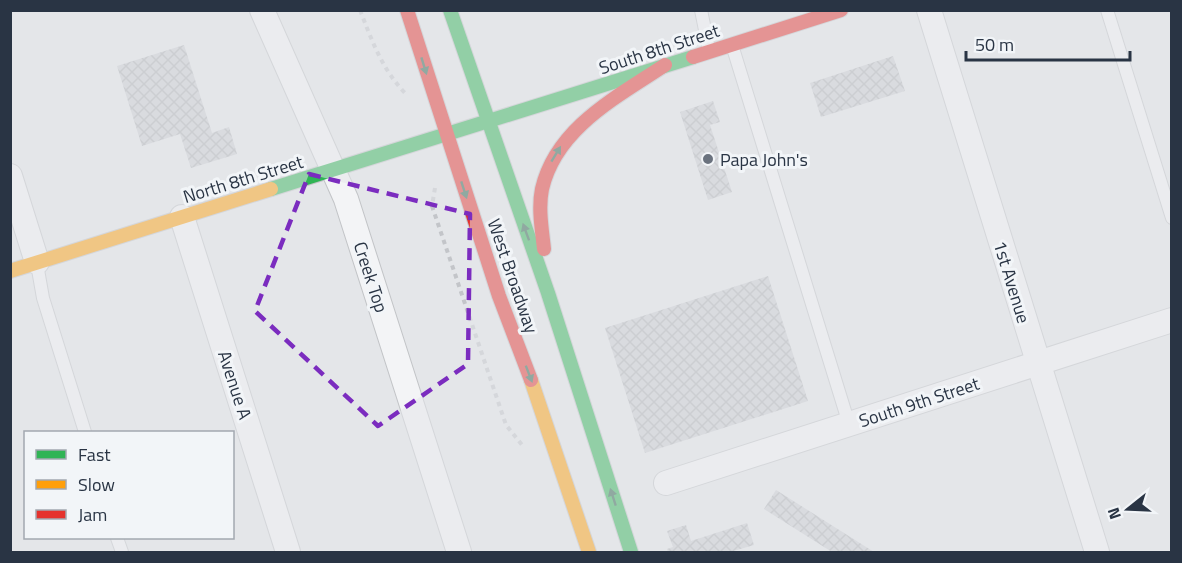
<svg xmlns="http://www.w3.org/2000/svg" width="1182" height="563" viewBox="0 0 1182 563" font-family="'Titillium Web',sans-serif">
  <defs>
    <pattern id="building-cross-hatch" width="8" height="8" patternUnits="userSpaceOnUse" patternTransform="scale(1.5)"><rect width="8" height="8" fill="#ccced2"/><path d="M0 0l8 8M0 8l8-8" fill="none" stroke="#afb2b6"/></pattern>
  </defs>
  <rect width="100%" height="100%" fill="#e4e6e9"/>
  <g fill="url(#building-cross-hatch)">
    <polygon points="184,45 212,133 229,127 237,154 191,168 180,134 142,146 117,66"/>
    <polygon points="893,56 905,91 821,117 810,83"/>
    <polygon points="713,101 720,122 710,125 732,192 708,200 680,112"/>
    <polygon points="768,276 808,401 645,453 605,328"/>
    <polygon points="776,490 874,552 832,552 764,509"/>
    <polygon points="747,523 754,545 730,552 668,552 667,549 673,547 667,531 686,525 691,541"/>
  </g>
  <g fill="none" stroke-linecap="round" stroke-linejoin="round">
    <g stroke="#c2c4c7" stroke-width="14">
      <g id="lane">
        <polyline points="701,10 709,50"/>
        <polyline points="1107,10 1172,218"/>
        <polyline points="732,45 849,424"/>
        <polyline points="37,264 43,298 85,432"/>
        <polyline points="117,538 122,552"/>
      </g>
    </g>
    <g stroke="#c2c4c7" stroke-width="26">
      <g id="street">
        <polyline points="262,10 346,199 459,552"/>
        <polyline points="929,10 1097,552"/>
        <polyline points="10,176 37,262"/>
        <polyline points="182,217 288,552"/>
        <polyline points="666,483 1172,320"/>
      </g>
    </g>
    <g stroke="#c2c4c7" stroke-width="16">
      <g id="fast">
        <polyline points="450,10 548,293 631,552"/>
        <polyline points="271,189 693,57"/>
      </g>
    </g>
    <g stroke="#c2c4c7" stroke-width="16">
      <g id="slow">
        <polyline points="10,271 271,189"/>
        <polyline points="531,380 589,552"/>
      </g>
    </g>
    <g stroke="#c2c4c7" stroke-width="16">
      <g id="jam">
        <polyline points="407,10 499,296 531,380"/>
        <polyline points="693,57 841,10"/>
        <path d="M544,249C542,230 538,208 542,189C556,128 617,97 665,65"/>
      </g>
    </g>
    <g stroke="#c3c5c9" stroke-width="4" stroke-dasharray="4.5 4.5" stroke-linecap="butt">
      <path d="M360,10C372,41 382,69 405,93"/>
      <polyline points="435,188 432,206 506,425 522,445"/>
    </g>
    <use href="#lane" stroke="#f3f4f6" stroke-width="12"/>
    <use href="#street" stroke="#f3f4f6" stroke-width="24"/>
    <use href="#fast" stroke="#30b455" stroke-width="14"/>
    <use href="#slow" stroke="#ff9f0a" stroke-width="14"/>
    <use href="#jam" stroke="#e5322d" stroke-width="14"/>
  </g>
  <defs><path id="oneway-solid" d="M-6-.8H1V-3.2L6.5 0L1 3.2V.8H-6Z" transform="scale(1.5)"/></defs>
  <g fill="#2b614a">
    <use href="#oneway-solid" transform="translate(424 66) rotate(73)"/>
    <use href="#oneway-solid" transform="translate(556 154) rotate(-59)"/>
    <use href="#oneway-solid" transform="translate(464 190) rotate(72)"/>
    <use href="#oneway-solid" transform="translate(526 232) rotate(-110)"/>
    <use href="#oneway-solid" transform="translate(529 374) rotate(69)"/>
    <use href="#oneway-solid" transform="translate(613 497) rotate(-108)"/>
  </g>
  <path d="M0 0H1182V563H0ZM309,174L470,214L468,364L378,426L255,311Z" fill="#e4e6e9" fill-opacity=".55" fill-rule="evenodd"/>
  <path fill="none" stroke="#7b2cbf" stroke-width="4.5" stroke-dasharray="12 8" stroke-linejoin="round" d="M309,174L470,214L468,364L378,426L255,311Z"/>
  <circle fill="#6a727e" stroke="#f2f5f8" stroke-width="2" cx="708" cy="159" r="6"/>
  <g text-anchor="middle" dominant-baseline="central" stroke-width="6" stroke-linejoin="round" paint-order="stroke">
    <g font-size="18" fill="#293444" stroke="#f2f5f8">
      <text transform="translate(659 49) rotate(-18)">South 8th Street</text>
      <text transform="translate(243 179) rotate(-17)">North 8th Street</text>
      <text transform="translate(513 276) rotate(71)">West Broadway</text>
      <text transform="translate(371 277) rotate(72)">Creek Top</text>
      <text transform="translate(1012 282) rotate(73)">1st Avenue</text>
      <text transform="translate(235 385) rotate(72)">Avenue A</text>
      <text transform="translate(919 402) rotate(-18)">South 9th Street</text>
    </g>
    <g font-size="18" fill="#293444" stroke="#f2f5f8" text-anchor="start">
      <text x="720" y="159">Papa John's</text>
    </g>
  </g>
  <rect width="1182" height="563" fill="none" stroke="#293444" stroke-width="24"/>
  <rect x="24" y="431" width="210" height="108" fill="#f2f5f8" stroke="#a2a8b0" stroke-width="1.5"/>
  <rect x="36" y="450" width="30" height="9" fill="#30b455" stroke="#a2a8b0" stroke-width="1.5"/>
  <text x="78" y="461" font-size="18" fill="#293444">Fast</text>
  <rect x="36" y="480" width="30" height="9" fill="#ff9f0a" stroke="#a2a8b0" stroke-width="1.5"/>
  <text x="78" y="491" font-size="18" fill="#293444">Slow</text>
  <rect x="36" y="510" width="30" height="9" fill="#e5322d" stroke="#a2a8b0" stroke-width="1.5"/>
  <text x="78" y="521" font-size="18" fill="#293444">Jam</text>
  <g transform="translate(1128 509) rotate(252)" stroke="#f2f5f8" stroke-width="4.5" paint-order="stroke">
  <path d="M0-4.5L10 22L0 15L-10 22Z" fill="#293444"/>
  <text y="-9" font-size="16" font-weight="bold" text-anchor="middle" fill="#293444">N</text>
  </g>
  <path d="M966 51v9h164v-9" fill="none" stroke="#293444" stroke-width="3"/>
  <text x="975" y="51" font-size="18" fill="#293444" stroke="#f2f5f8" stroke-width="4.5" paint-order="stroke">50 m</text>
</svg>
